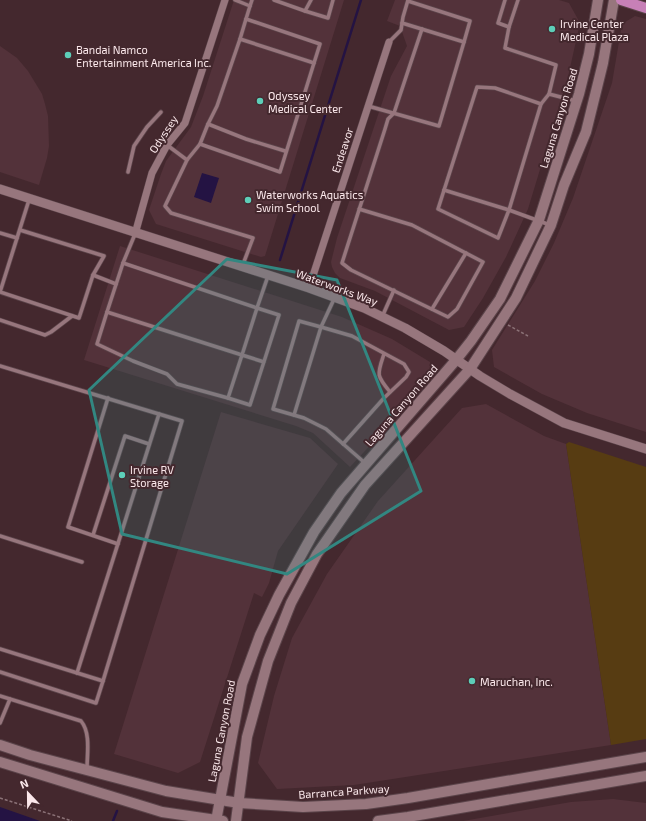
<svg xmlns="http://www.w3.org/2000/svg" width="646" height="821" viewBox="0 0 646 821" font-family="'Exo 2',sans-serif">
  <rect width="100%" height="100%" fill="#44282e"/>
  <g fill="#53323a">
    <polygon points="234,0 344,0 265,256 261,257 156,224 149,210 161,174 166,161 191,127 203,96"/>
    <polygon points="395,0 559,0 569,3 580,23 568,77 528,209 506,257 483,298 464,327 449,330 375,291 340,278 335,273 332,267 331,262 337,238 391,76 407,46 400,26 387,21"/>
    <polygon points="635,16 646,19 646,432 587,413 542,394 494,367 492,350 535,281 554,243 573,198 612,83 622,24"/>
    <polygon points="0,46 17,58 28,71 42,94 45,104 48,116 49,146 47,158 39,185 0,172"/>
    <polygon points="120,246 342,317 392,339 430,362 433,378 350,467 313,433 296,426 84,360"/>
    <polygon points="486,404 544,436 566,444 611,745 354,785 277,789 258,763 274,696 292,638 327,574 378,501 462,408"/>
    <polygon points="221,412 310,438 338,464 278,551 269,583 262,597 254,593 200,762 178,773 114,754"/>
    <polygon points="613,799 646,803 646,821 463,821 571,802"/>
  </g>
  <polygon fill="#573c12" points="569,442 646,467 646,739 611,745 566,444"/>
  <g fill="#241343">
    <polygon points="202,173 219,178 211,203 194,197"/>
    <polygon points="0,807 40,821 0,821"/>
  </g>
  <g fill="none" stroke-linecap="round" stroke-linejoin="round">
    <g stroke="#241343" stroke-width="2.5">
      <polyline points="280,260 361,0"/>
      <polyline points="113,821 117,811"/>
    </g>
    <g stroke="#5b444a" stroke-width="5">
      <g id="service">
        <polyline points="235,0 250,6 252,0"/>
        <polyline points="274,0 305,11 311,0"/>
        <polyline points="505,0 498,23 509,27"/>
        <polyline points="518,0 509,27 505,48 556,65 549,94"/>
        <polyline points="408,1 470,21 464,42"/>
        <polyline points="250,6 246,19 320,44 314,63 240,39 217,106 208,124 246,139 285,151"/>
        <polyline points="305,11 328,18 333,0"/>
        <polyline points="240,39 246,19"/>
        <polyline points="389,42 401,30 403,17 408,0"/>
        <polyline points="368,106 439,126 464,42 402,23"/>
        <polyline points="208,124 200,144 187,160 165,206 171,213 253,238 242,267"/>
        <polyline points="200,144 280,172 314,63"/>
        <polyline points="167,145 187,160"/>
        <polyline points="128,172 134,146 147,127 161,112"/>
        <polyline points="444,190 509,210 541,104"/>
        <polyline points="359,209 412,225 483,262 457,309 448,317 351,270 342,263 385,129 388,119 394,113 422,29"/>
        <polyline points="550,225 509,210 498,238 438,209 477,87 495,88 541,104 549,94 576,101"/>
        <polyline points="20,230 104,256 93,275 79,318 0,292 29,200"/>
        <polyline points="0,233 17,238"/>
        <polyline points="135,234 123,263 257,308 268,276"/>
        <polyline points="123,263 107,312 242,355 257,308 279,315 250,405 228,398 242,355 264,362"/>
        <polyline points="93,275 116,284"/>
        <polyline points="335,297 321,327 299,321 273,409 304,418 326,429 365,463"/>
        <polyline points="432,309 466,253"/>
        <polyline points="107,312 97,344 133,361 167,374 177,384 228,398"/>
        <polyline points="382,317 394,290"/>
        <polyline points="0,320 45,335 51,332 72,316"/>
        <path d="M384,354C377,375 376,375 390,392"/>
        <polyline points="0,366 182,421 103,681 0,649"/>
        <polyline points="108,398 68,527 118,544"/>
        <polyline points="294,415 321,327 352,336 404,364 409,372 406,377 384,398 343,444"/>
        <polyline points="93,535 125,436 149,444"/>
        <polyline points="0,536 82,562"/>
        <polyline points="0,672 96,703 103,681"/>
        <polyline points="77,673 159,414"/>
        <path d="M0,696L81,721C91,733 87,754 87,769"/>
        <polyline points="0,723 10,699"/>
      </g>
    </g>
    <g stroke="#5b444a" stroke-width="8">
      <g id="minor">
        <polyline points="135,234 152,173 167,145 185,123 225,0"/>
        <polyline points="309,288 389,42"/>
      </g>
    </g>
    <g stroke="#5b444a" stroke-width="10">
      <polyline id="tertiary" points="0,189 309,288 364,308 405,328 444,351 480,376 510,394 564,423 646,449"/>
    </g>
    <g stroke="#5b444a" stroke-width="12">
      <g id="secondary">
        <polyline points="0,745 30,755 166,791 239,803 303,807 366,804 408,798 646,757"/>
        <polyline points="0,762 162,812 223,821"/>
        <polyline points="216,821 242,684 260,635 279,595 314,532 341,493 456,360 471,341 500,299 539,220 579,94 589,54 598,0"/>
        <polyline points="236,821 247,737 268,661 291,603 317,554 365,485 470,369 516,298 551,225 564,185 586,132 603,63 614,0"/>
        <polyline points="378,821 408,817 646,776"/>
      </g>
    </g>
    <g stroke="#5b444a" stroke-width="12">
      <polyline id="primary" points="621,0 646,8"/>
    </g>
    <g stroke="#8b7277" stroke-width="1.5" stroke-dasharray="3 2" stroke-linecap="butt">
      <polyline points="508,325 528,336"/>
      <polyline points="0,798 72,821"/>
    </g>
    <use href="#service" stroke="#97767d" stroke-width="3.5"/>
    <use href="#minor" stroke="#97767d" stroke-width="7"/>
    <use href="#tertiary" stroke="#97767d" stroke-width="9"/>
    <use href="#secondary" stroke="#97767d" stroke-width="10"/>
    <use href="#primary" stroke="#c780b7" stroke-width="10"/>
  </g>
  <path fill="#328781" fill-opacity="0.2" stroke="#328781" stroke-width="3" stroke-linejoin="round" d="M227,259L337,280L421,491L287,574L122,534L89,390Z"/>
  <g fill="#5dceb8" stroke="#44282e" stroke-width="1.5">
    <circle cx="552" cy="29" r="4"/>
    <circle cx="68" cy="55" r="4"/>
    <circle cx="260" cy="101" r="4"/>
    <circle cx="248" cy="200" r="4"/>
    <circle cx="122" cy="475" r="4"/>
    <circle cx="472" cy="681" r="4"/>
  </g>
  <g text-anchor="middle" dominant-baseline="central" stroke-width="4" stroke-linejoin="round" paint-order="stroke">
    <g font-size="11" fill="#fbe8eb" stroke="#44282e" text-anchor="start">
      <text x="560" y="23">Irvine Center<tspan x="560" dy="13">Medical Plaza</tspan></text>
      <text x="76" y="49">Bandai Namco<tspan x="76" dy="13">Entertainment America Inc.</tspan></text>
      <text x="268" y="95">Odyssey<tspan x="268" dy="13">Medical Center</tspan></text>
      <text x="256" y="194">Waterworks Aquatics<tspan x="256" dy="13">Swim School</tspan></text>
      <text x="130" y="469">Irvine RV<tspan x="130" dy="13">Storage</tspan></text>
      <text x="480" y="681">Maruchan, Inc.</text>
    </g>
    <g font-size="11" fill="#fbe8eb" stroke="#44282e">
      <text transform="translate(558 118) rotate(-73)">Laguna Canyon Road</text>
      <text transform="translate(163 134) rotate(-57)">Odyssey</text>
      <text transform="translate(342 150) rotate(-72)">Endeavor</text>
      <text transform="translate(337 287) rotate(20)">Waterworks Way</text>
      <text transform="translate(401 405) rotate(-49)">Laguna Canyon Road</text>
      <text transform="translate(221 731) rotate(-79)">Laguna Canyon Road</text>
      <text transform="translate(344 791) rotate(-4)">Barranca Parkway</text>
    </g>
  </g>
  <g transform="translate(28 793) rotate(338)" stroke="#44282e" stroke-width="3" paint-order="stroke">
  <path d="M0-3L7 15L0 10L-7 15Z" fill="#fbe8eb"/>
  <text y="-6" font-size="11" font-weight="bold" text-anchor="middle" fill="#fbe8eb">N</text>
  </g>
</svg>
